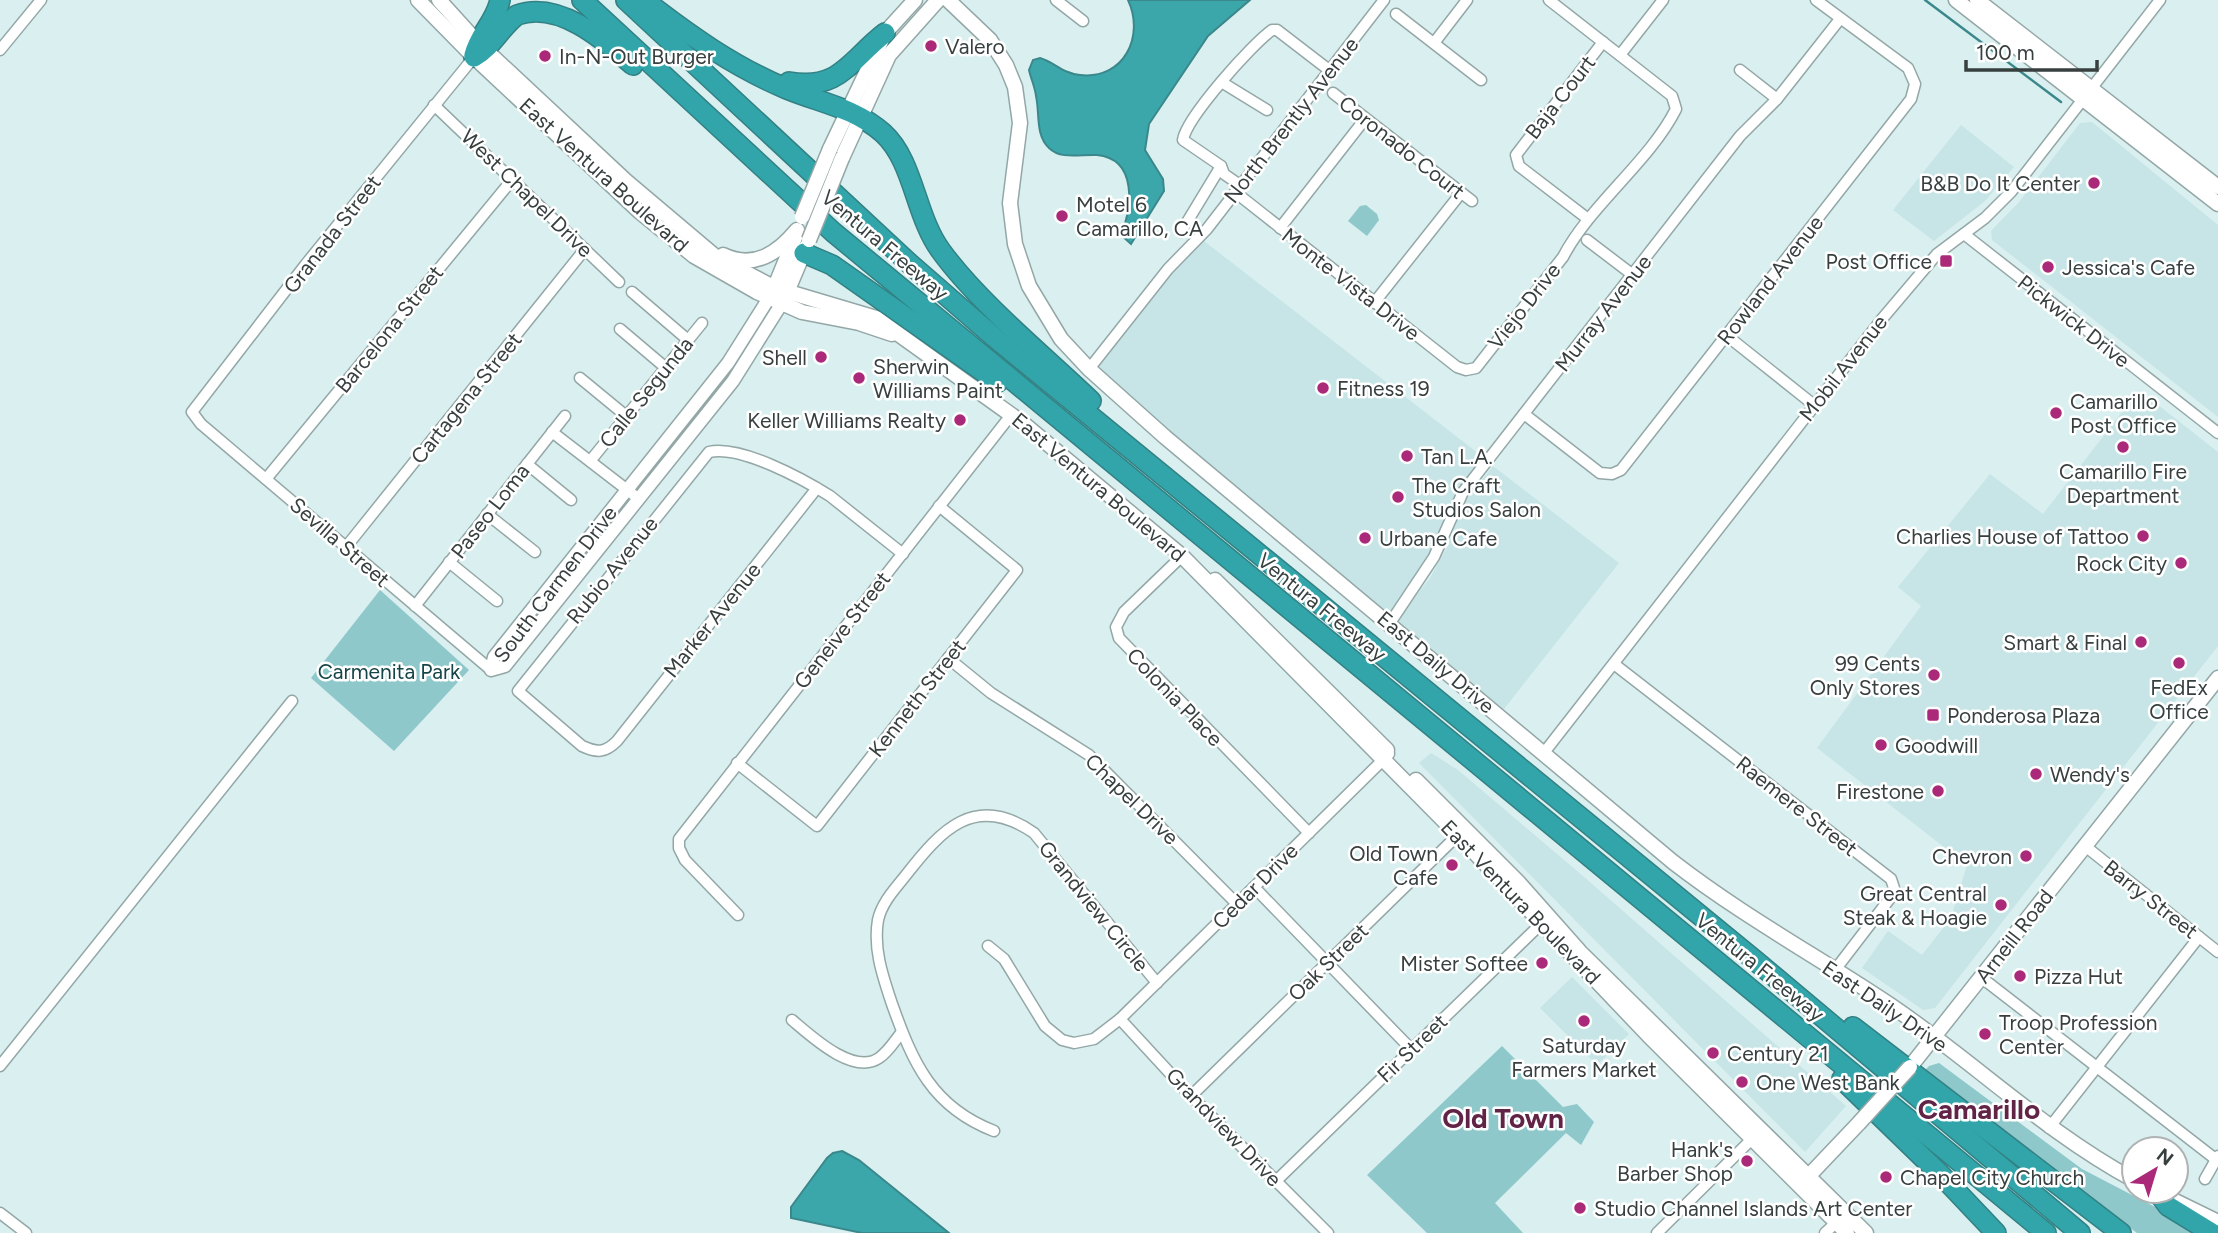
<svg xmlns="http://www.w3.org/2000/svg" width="2218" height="1233" viewBox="0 0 2218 1233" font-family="Figtree,sans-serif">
  <rect width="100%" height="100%" fill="#daefef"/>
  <g fill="#c7e5e6">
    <polygon points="2092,122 2218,225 2218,417 1992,240 1991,231 2019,202 2080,123"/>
    <polygon points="1961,125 2014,167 1985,201 1934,241 1893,210"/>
    <polygon points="1204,241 1483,457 1448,508 1429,558 1388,616 1096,368 1180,264"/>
    <polygon points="2139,390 2218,452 2218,646 1935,1008 1923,1010 1862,968 1888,931 1922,955 1951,918 1967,865 1817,748 1921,606 1898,587 1990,474 2043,514"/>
    <polygon points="1493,466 1619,563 1504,709 1450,670 1394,622 1430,578 1448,545 1462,505"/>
    <polygon points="1431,753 1458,770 1583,876 1846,1106 1805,1152 1419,763"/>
    <polygon points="1572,977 1629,1034 1597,1065 1540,1008"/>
  </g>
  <g fill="#8ec8ca">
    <polygon points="1366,205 1377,214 1379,220 1367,236 1348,221 1360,206"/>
    <polygon points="380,590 469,670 394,751 311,678"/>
    <polygon points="1502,1046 1563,1107 1577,1104 1594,1122 1581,1145 1566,1133 1495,1203 1523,1233 1427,1233 1367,1175"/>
    <polygon points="1939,1063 2082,1169 2205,1233 2137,1233 1923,1072 1929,1066"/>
  </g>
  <g fill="#3ca7ab" stroke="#3a888b" stroke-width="2">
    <path d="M1128,0H1250L1208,36L1149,124L1145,150L1163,179L1164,191L1131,244L1121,235C1132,208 1138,159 1097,155C1081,154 1061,160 1049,148C1035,135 1040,113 1036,96C1035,87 1031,79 1029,70L1033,60L1040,58C1054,62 1064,74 1080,75C1124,80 1145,36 1128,0Z"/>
    <polygon points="842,1151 859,1160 949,1233 862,1233 791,1218 791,1207 827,1158 833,1153"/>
  </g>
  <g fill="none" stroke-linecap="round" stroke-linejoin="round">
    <polyline stroke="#3a888b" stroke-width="2.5" points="1925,0 2061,102"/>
    <g stroke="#94a7a7" stroke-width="13">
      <g id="minor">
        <polyline points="1056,0 1083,21"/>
        <polyline points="1396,14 1481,80"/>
        <polyline points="1434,43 1467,0"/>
        <polyline points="0,50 41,0"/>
        <polyline points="1620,55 1663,0"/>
        <polyline points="474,57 306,264 192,412 201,424 491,670"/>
        <polyline points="1740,70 1777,99"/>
        <polyline points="1223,83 1267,110"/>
        <polyline points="1333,93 1472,201"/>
        <polyline points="434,105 619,282"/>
        <path d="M1240,185L1224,174L1221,166L1183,140C1186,118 1252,44 1272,30H1277L1329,70"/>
        <path d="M1235,192L1457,367L1466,370L1476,368L1563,257C1590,205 1650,161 1676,109L1672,96L1549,0"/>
        <polyline points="1588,219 1519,166 1516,155 1603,42"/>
        <polyline points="1280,228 1365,119"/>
        <polyline points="1181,232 1221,166"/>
        <polyline points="1964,234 2218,433"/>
        <polyline points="1587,240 1633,275"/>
        <polyline points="632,292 688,340"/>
        <polyline points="1374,303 1461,193"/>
        <polyline points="620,329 666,368"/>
        <polyline points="1726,335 1814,405"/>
        <polyline points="1089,369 1168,269 1207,229 1384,0"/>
        <polyline points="580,378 625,415"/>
        <polyline points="1524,414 1600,473 1612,474 1621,470 1911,99 1915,84 1908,68 1816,0"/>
        <polyline points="552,432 639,499"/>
        <polyline points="591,460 702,323"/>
        <polyline points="527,464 571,500"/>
        <polyline points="266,479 512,180"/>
        <path d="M817,488L617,741C605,753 597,753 582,746L518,691L709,452C741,445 803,479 830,496L903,554"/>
        <polyline points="487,514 535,552"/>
        <polyline points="346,547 585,249"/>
        <polyline points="1182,556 1124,612 1116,627 1119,638 1309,833"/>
        <polyline points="449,562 497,601"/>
        <polyline points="415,606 565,416"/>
        <polyline points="1390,623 1434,557 1463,492 1740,136 1777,99 1840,19"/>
        <polyline points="948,658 991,693 1089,755 1237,904"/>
        <polyline points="1614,664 1891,879 1894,888 1891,897 1835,970"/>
        <polyline points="1543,754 1882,319 1937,254 1985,218 2011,192 2160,0"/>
        <polyline points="737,763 817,826 1017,570 939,506"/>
        <polyline points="2085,846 2218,952"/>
        <polyline points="1254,887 1411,1049"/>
        <polyline points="738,915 685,860 679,848 679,839 1011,415"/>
        <polyline points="988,946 1004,959 1045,1026 1062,1040 1074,1043 1094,1039 1120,1019 1389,754"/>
        <polyline points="1982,978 2218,1161"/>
        <polyline points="1120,1019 1191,1096 1328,1233"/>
        <path d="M792,1020C810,1035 853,1076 879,1058C888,1052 894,1042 901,1033"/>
        <polyline points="0,1066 292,701"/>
        <polyline points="1191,1096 1463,830"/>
        <polyline points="2049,1128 2199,937"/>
        <path d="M994,1131C932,1107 913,1063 892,1004C883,977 873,949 878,920C882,902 895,889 906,875C941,830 975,792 1034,833L1157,983"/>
        <polyline points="2205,1179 2218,1156"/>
        <polyline points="1276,1181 1546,919"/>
        <polyline points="0,1213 26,1233"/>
        <polyline points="1657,1233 1757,1134"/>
        <polyline points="1825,1233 1841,1218"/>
      </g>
    </g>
    <g stroke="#94a7a7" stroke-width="15">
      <polyline id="tertiary" points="769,298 728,363 494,657 491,670 505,666 733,381 782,303"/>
    </g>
    <g stroke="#94a7a7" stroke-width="17">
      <g id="secondary">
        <polyline points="418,0 474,57 640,212 694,256 757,292 802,312 859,323 892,334"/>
        <polyline points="439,0 477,42 626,181 716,257 775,288 876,318 1024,424 1182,556 1458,835 1649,1036 1847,1233"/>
        <path d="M948,0L990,40L1006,65L1015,87L1020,123L1010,203L1015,244L1029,286L1061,339L1089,369L1165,437L1673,862C1744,917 1822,959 1896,1009C1977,1065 2047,1133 2134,1180"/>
        <polyline points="1956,0 2218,204"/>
        <polyline points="1977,0 2218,187"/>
        <polyline points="830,149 885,33 915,0"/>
        <polyline points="842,158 889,55 938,0"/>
        <path d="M723,255C754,270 778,253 797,230"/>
        <polyline points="772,294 796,235"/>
        <polyline points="784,299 806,247"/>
        <polyline points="1215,580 1387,750"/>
        <polyline points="1416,780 1518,882 1580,952 1866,1233"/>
        <polyline points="1910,1067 2218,678"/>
        <polyline points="1802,1183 1859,1123"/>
        <polyline points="2175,1201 2218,1222"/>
      </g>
    </g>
    <g stroke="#338184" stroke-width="22">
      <g id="motorway">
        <polyline points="582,0 833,232 2046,1233"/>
        <polyline points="626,0 909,263 994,337 1757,962 2080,1233"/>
        <path d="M644,0C689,35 734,67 787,89C821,103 855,108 883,133C914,161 915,216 941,251C978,302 1044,356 1091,401"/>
        <path d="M474,55C479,34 496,21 500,0"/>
        <path d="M474,57C493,46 500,28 517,15C559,0 604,40 633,65"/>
        <path d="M789,82C840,91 850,60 885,33"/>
        <polyline points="804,253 832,265 998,382"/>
        <polyline points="1853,1027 2121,1233"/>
        <polyline points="1842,1079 1940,1174 1996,1233"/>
        <polyline points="2159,1194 2168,1206 2212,1233"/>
      </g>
    </g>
    <use href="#minor" stroke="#fff" stroke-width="10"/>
    <use href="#tertiary" stroke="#fff" stroke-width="12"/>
    <use href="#secondary" stroke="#fff" stroke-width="14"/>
    <use href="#motorway" stroke="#31a5a9" stroke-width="19"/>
    <g stroke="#94a7a7" stroke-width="17" stroke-linecap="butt">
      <g id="secondary-bridge">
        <polyline points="802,217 830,149"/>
        <polyline points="809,240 842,158"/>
        <polyline points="1859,1123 1910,1067"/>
      </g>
    </g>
    <use href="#secondary-bridge" stroke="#fff" stroke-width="14"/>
  </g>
  <g fill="#aa2978" stroke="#fff" stroke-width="2.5">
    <circle cx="931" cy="46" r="7"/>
    <circle cx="545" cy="56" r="7"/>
    <circle cx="2094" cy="183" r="7"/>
    <circle cx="1062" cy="216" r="7"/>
    <rect x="1939" y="254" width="14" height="14" rx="3.5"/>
    <circle cx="2048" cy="267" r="7"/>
    <circle cx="821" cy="357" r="7"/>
    <circle cx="859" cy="378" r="7"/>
    <circle cx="1323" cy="388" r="7"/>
    <circle cx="2056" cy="413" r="7"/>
    <circle cx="960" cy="420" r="7"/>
    <circle cx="2123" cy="447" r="7"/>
    <circle cx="1407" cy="456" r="7"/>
    <circle cx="1398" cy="497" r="7"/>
    <circle cx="2143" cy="536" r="7"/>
    <circle cx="1365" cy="538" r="7"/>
    <circle cx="2181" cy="563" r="7"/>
    <circle cx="2141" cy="642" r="7"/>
    <circle cx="2179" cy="663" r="7"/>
    <circle cx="1934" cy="675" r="7"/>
    <rect x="1926" y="708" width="14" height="14" rx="3.5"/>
    <circle cx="1881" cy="745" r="7"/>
    <circle cx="2036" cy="774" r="7"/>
    <circle cx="1938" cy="791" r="7"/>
    <circle cx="2026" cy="856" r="7"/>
    <circle cx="1452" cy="865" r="7"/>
    <circle cx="2001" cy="905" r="7"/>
    <circle cx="1542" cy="963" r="7"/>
    <circle cx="2020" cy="976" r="7"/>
    <circle cx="1584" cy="1021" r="7"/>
    <circle cx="1985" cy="1034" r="7"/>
    <circle cx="1713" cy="1053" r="7"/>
    <circle cx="1742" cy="1082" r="7"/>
    <circle cx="1747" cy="1161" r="7"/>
    <circle cx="1886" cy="1177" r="7"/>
    <circle cx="1580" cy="1208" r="7"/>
  </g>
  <g text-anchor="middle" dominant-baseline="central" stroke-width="5" stroke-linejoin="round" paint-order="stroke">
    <g font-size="21" fill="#373f3f" stroke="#fff" text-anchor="start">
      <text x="945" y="46">Valero</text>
      <text x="559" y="56">In-N-Out Burger</text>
      <text x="2080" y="183" text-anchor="end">B&amp;B Do It Center</text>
      <text x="1076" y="204">Motel 6<tspan x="1076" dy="24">Camarillo, CA</tspan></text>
      <text x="1932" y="261" text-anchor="end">Post Office</text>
      <text x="2062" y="267">Jessica's Cafe</text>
      <text x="807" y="357" text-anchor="end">Shell</text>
      <text x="873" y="366">Sherwin<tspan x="873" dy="24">Williams Paint</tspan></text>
      <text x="1337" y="388">Fitness 19</text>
      <text x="2070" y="401">Camarillo<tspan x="2070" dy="24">Post Office</tspan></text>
      <text x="946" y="420" text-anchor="end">Keller Williams Realty</text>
      <text x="1421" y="456">Tan L.A.</text>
      <text x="2123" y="471" text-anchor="middle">Camarillo Fire<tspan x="2123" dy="24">Department</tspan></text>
      <text x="1412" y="485">The Craft<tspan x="1412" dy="24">Studios Salon</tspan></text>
      <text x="2129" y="536" text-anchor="end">Charlies House of Tattoo</text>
      <text x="1379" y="538">Urbane Cafe</text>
      <text x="2167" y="563" text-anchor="end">Rock City</text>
      <text x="2127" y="642" text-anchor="end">Smart &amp; Final</text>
      <text x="1920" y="663" text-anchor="end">99 Cents<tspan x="1920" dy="24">Only Stores</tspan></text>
      <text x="2179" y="687" text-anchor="middle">FedEx<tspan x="2179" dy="24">Office</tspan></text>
      <text x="1947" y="715">Ponderosa Plaza</text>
      <text x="1895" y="745">Goodwill</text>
      <text x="2050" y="774">Wendy's</text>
      <text x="1924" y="791" text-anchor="end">Firestone</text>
      <text x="1438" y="853" text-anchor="end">Old Town<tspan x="1438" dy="24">Cafe</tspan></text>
      <text x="2012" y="856" text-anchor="end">Chevron</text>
      <text x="1987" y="893" text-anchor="end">Great Central<tspan x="1987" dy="24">Steak &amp; Hoagie</tspan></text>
      <text x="1528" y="963" text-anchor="end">Mister Softee</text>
      <text x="2034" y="976">Pizza Hut</text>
      <text x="1999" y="1022">Troop Profession<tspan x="1999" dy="24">Center</tspan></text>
      <text x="1584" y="1045" text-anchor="middle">Saturday<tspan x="1584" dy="24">Farmers Market</tspan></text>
      <text x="1727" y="1053">Century 21</text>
      <text x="1756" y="1082">One West Bank</text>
      <text x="1733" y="1149" text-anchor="end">Hank's<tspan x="1733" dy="24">Barber Shop</tspan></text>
      <text x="1900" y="1177">Chapel City Church</text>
      <text x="1594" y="1208">Studio Channel Islands Art Center</text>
    </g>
    <g font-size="21" fill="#373f3f" stroke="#fff">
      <text transform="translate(1560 97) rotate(-52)">Baja Court</text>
      <text transform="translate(1291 120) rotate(-52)">North Brently Avenue</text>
      <text transform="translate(1402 147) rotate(38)">Coronado Court</text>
      <text transform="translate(604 175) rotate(42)">East Ventura Boulevard</text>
      <text transform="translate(527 193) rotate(44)">West Chapel Drive</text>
      <text transform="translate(332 234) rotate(-52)">Granada Street</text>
      <text transform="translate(885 245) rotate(40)">Ventura Freeway</text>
      <text transform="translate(1770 280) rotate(-52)">Rowland Avenue</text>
      <text transform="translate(1351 284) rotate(38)">Monte Vista Drive</text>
      <text transform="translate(1524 306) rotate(-52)">Viejo Drive</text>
      <text transform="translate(1603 313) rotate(-52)">Murray Avenue</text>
      <text transform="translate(2074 321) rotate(38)">Pickwick Drive</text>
      <text transform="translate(389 329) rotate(-51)">Barcelona Street</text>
      <text transform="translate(1843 368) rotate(-52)">Mobil Avenue</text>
      <text transform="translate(646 392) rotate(-51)">Calle Segunda</text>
      <text transform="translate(466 398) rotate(-51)">Cartagena Street</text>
      <text transform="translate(1099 487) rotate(40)">East Ventura Boulevard</text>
      <text transform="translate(490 511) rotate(-52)">Paseo Loma</text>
      <text transform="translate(340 542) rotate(41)">Sevilla Street</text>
      <text transform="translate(612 570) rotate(-51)">Rubio Avenue</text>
      <text transform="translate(555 584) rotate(-53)">South Carmen Drive</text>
      <text transform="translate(1322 607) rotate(39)">Ventura Freeway</text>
      <text transform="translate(712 620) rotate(-51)">Marker Avenue</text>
      <text transform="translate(842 630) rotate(-52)">Geneive Street</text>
      <text transform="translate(1436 662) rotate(40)">East Daily Drive</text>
      <text transform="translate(1175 697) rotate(46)">Colonia Place</text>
      <text transform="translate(917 698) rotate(-52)">Kenneth Street</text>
      <text transform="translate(1132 799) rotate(44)">Chapel Drive</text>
      <text transform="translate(1797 806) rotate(38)">Raemere Street</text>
      <text transform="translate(1255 886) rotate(-45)">Cedar Drive</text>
      <text transform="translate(2151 899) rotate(38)">Barry Street</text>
      <text transform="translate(1521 902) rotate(46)">East Ventura Boulevard</text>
      <text transform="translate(1094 906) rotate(51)">Grandview Circle</text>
      <text transform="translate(2014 936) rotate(-52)">Arneill Road</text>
      <text transform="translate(1328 962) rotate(-44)">Oak Street</text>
      <text transform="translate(1760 967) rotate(39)">Ventura Freeway</text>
      <text transform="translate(1885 1006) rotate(34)">East Daily Drive</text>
      <text transform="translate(1412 1048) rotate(-44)">Fir Street</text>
      <text transform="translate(1224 1127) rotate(46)">Grandview Drive</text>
    </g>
    <g font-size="21" fill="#164547" stroke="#fff">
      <text x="389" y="671">Carmenita Park</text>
    </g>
    <g font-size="28" font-weight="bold" fill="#612346" stroke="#fff">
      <text x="1979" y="1109">Camarillo</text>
      <text x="1503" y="1118">Old Town</text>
    </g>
  </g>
  <g transform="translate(2155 1170) rotate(38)"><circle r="33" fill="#ffffff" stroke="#afb2b2" stroke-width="2"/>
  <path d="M0-5L12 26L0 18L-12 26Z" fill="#aa2978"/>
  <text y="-10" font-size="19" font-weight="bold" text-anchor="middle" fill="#373f3f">N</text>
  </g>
  <path d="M1966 60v10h131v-10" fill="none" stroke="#373f3f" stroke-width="3.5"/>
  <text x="1976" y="60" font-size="21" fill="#373f3f" stroke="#ffffff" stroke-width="5" paint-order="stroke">100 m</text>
</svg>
